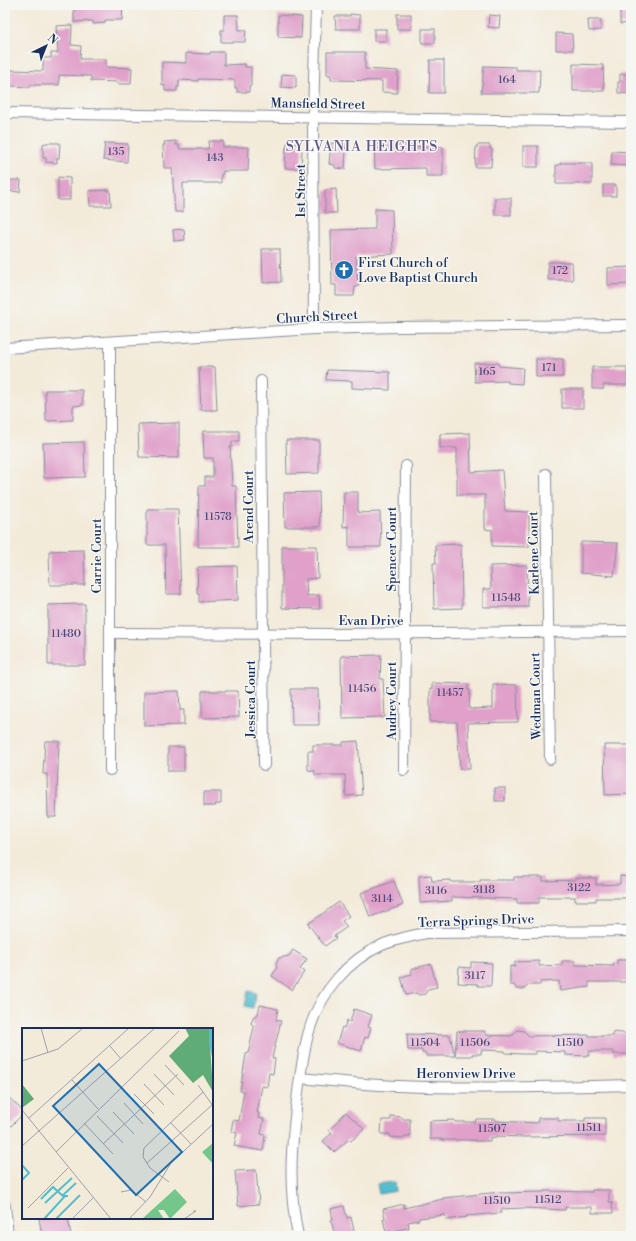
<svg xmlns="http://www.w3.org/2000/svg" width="636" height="1241" viewBox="0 0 636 1241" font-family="'Libre Bodoni',serif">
  <rect width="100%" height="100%" fill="#f6f6f2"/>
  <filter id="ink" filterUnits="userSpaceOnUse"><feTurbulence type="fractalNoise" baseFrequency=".025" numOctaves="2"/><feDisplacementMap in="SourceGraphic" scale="8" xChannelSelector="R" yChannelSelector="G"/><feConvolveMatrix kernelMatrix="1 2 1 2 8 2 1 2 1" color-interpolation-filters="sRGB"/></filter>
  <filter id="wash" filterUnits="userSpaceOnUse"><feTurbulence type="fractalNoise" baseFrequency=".012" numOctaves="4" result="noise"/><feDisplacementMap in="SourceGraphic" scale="16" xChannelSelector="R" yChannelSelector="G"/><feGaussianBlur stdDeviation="0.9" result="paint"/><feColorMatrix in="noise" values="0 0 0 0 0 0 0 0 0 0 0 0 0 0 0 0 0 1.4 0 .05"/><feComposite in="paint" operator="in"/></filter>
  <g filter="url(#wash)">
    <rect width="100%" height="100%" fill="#f3ebda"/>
    <g fill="#53bece" stroke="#377696">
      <polygon points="248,991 256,993 253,1008 245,1006"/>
      <polygon points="395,1182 396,1191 379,1194 377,1184"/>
    </g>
    <g id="blocks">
      <g fill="#e0a0ca">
        <polygon points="108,6 123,6 122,20 105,20 105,23 93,24 93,21 74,22 74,7"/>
        <polygon points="620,10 631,10 631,23 620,24"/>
        <polygon points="350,14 360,15 360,29 336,29 335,16 350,16"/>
        <rect x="397" y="14" width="14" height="15"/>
        <polygon points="224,15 238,15 239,30 246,30 245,42 221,42 221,30 224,30"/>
        <polygon points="278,15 302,17 301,38 278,37"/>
        <polygon points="489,15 500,16 499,28 488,27"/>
        <polygon points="588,20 601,20 601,30 589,31"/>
        <polygon points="72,25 71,45 81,46 80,59 106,59 106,67 132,68 131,84 118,84 118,82 91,81 91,76 59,75 59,85 30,85 30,87 10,86 11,70 43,71 43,58 51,58 51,53 58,53 56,26"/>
        <rect x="374" y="29" width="12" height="12"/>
        <rect x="422" y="29" width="13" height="14"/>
        <polygon points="556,33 572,34 573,50 556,50"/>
        <polygon points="210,52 224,52 224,65 245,64 245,67 251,67 251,86 249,86 249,92 237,92 237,88 235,88 235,80 198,79 198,81 179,80 179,87 177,87 177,91 165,91 165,86 162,85 162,62 186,63 186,53 210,54"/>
        <polygon points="327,52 365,52 365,69 398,71 397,93 382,92 382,81 331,80 331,75 327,75"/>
        <polygon points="430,60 444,60 444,93 429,93"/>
        <polygon points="573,64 603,65 604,91 573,91"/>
        <polygon points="484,66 516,67 516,70 540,70 539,93 481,93"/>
        <polygon points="282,74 296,75 296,88 281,87"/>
        <polygon points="620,74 631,74 631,94 618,93 618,82 620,82"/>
        <polygon points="176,141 176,145 179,145 179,149 208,149 209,141 223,141 223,147 249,147 248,171 223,171 223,174 221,174 221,183 183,183 183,212 175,212 172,168 164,168 163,145 165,145 164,142"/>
        <polygon points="46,143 60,143 59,158 57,158 57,163 46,162 46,158 43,158 43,144"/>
        <polygon points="105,143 128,144 127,162 103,160"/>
        <polygon points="287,143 299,144 299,148 302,148 301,169 285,168 286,147 287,147"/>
        <polygon points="331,143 344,143 344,147 346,148 345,169 335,168 335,165 329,164"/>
        <polygon points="374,144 410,144 410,146 443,147 443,176 426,176 426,168 375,169"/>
        <polygon points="477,145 490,145 490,149 492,149 491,167 475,167 476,148 477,148"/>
        <rect x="523" y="146" width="15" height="21"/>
        <polygon points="612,151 631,152 631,166 611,165"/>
        <polygon points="560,163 592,163 592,184 556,184 556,165 560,165"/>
        <polygon points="58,177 70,178 70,200 58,200"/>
        <polygon points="9,180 21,180 20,192 9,191"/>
        <rect x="603" y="185" width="13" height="11"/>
        <polygon points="336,189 337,213 325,213 325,190"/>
        <polygon points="110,190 111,206 90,206 89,191"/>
        <rect x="495" y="198" width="16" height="17"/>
        <polygon points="375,209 392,210 393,254 356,256 358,287 355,287 354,296 336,296 336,285 332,285 331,230 375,229"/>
        <polygon points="184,229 185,240 174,241 173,230"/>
        <polygon points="262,249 280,249 281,282 263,283"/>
        <polygon points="548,262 572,262 573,280 548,280"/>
        <polygon points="631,267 631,284 608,285 608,268"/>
        <rect x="536" y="359" width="27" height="18"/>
        <polygon points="474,363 498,363 499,366 523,368 522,384 508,383 508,381 475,382"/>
        <polygon points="199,367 215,367 217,410 201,410"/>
        <polygon points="592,367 627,367 627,385 603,385 604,389 592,389"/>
        <polygon points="327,370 390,372 390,390 352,388 352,381 326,380"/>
        <rect x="562" y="389" width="21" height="19"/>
        <polygon points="45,390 82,390 83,405 73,406 73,420 46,421"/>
        <polygon points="179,423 179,458 139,457 138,424"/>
        <polygon points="203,431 239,431 239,441 232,441 232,447 230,447 232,486 236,486 238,547 198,547 199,486 205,486 205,477 213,477 213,458 204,458"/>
        <polygon points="470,433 471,472 502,470 505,511 529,512 529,547 492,546 492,530 485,529 485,495 457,495 457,448 440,448 440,434"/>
        <polygon points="286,440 319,440 319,473 287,474"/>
        <polygon points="84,442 85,477 44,478 43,443"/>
        <polygon points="319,492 320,527 285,527 284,493"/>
        <polygon points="344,492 358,492 358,513 380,512 381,547 349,547 349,526 343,527"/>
        <polygon points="147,509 178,509 181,594 166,594 165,545 147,545"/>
        <polygon points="581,542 618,543 614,576 581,573"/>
        <polygon points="461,544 462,608 434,609 433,563 436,563 435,545"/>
        <polygon points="282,546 317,546 318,578 306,579 307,596 319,595 320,609 282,608"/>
        <polygon points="84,550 85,585 50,585 49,551"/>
        <polygon points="527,565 528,607 483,607 483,589 491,589 490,566"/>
        <polygon points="237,566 238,600 199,602 199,594 197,594 198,567"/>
        <polygon points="85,604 85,665 48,665 48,605"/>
        <polygon points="381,655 380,679 383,679 385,717 342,718 341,656"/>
        <polygon points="432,683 468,684 468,690 470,690 469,709 493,708 493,684 517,685 518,722 468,723 470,769 460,769 457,722 430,722 430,689 432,689"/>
        <polygon points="291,689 318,689 319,725 292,725"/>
        <polygon points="179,691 180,710 184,710 184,725 144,726 144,692"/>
        <polygon points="202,691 238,691 239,717 202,718"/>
        <polygon points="45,741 59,741 56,817 48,817 47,774 43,774"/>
        <polygon points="358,741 362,795 346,796 345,775 315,775 315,771 308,770 308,751 313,751 313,745 343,745 343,742"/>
        <polygon points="604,745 631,745 631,794 605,795"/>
        <rect x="168" y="747" width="16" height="24"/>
        <rect x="495" y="788" width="10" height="13"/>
        <polygon points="204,792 221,792 221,804 215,804 216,806 204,806"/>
        <polygon points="431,875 432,881 451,880 451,882 480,882 480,880 514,880 514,877 543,877 543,881 575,880 575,878 596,878 596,885 620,884 620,876 631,877 631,898 596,898 596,901 575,901 575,897 539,897 539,903 517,903 517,899 452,897 452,901 420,903 419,876"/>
        <polygon points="394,881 403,905 370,917 361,893"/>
        <polygon points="339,902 349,916 342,921 347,927 334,936 336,938 325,946 308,924"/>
        <polygon points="293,950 307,959 300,969 304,972 292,990 272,976 277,968 276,964 279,958 289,956"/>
        <polygon points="617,960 631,960 631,982 589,982 589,987 560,991 559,981 540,982 540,985 529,985 524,989 517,989 514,985 510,985 510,966 515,967 515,962 539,961 539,966 562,965 562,961 575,961 575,965 614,966 613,963 617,964"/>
        <polygon points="471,962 492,963 491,986 478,986 478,984 458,983 459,967 471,968"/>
        <polygon points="431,964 437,987 428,989 425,994 419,995 416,993 406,995 401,977 412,974 411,969"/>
        <polygon points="260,1005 278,1009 276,1020 281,1021 272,1058 275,1059 273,1074 269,1073 267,1087 262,1086 257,1113 259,1113 258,1118 264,1119 261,1134 265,1135 263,1151 234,1146 237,1133 231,1132 233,1120 239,1121 244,1091 240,1091 246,1054 248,1054 254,1027 251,1023 253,1017 258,1014"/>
        <polygon points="354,1009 372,1015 368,1027 371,1028 368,1038 365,1037 361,1051 337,1043 342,1027 344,1028 347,1020 350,1022"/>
        <polygon points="518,1030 524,1031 529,1036 589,1035 589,1036 613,1036 613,1032 631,1034 631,1054 613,1054 613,1051 589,1051 589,1056 565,1055 565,1052 536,1051 536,1054 523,1054 505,1053 505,1051 481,1050 481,1054 472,1054 472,1056 455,1056 457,1031 485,1031 485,1035 510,1036 513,1035"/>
        <polygon points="407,1034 450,1035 455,1056 426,1056 426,1053 422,1053 422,1050 408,1050"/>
        <polygon points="5,1094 23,1111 23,1114 5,1132"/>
        <polygon points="346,1112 364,1129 351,1141 349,1139 334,1152 323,1141 332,1133 329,1130"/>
        <polygon points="391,1116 402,1117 402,1119 410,1119 410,1136 405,1136 405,1138 390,1137 390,1134 381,1134 382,1120 391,1120"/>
        <polygon points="538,1118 558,1118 558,1121 585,1121 585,1118 605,1118 605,1136 524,1137 496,1136 496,1138 490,1137 490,1141 475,1141 475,1140 442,1140 442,1139 430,1139 430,1121 455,1120 455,1122 475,1122 476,1119 496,1119 496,1121 538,1123"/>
        <polygon points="256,1170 259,1204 238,1206 235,1171"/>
        <polygon points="592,1190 609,1190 609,1202 612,1202 613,1213 592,1213 592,1207 565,1207 565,1210 524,1208 501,1209 501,1213 466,1216 467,1217 446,1220 445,1215 419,1218 419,1220 408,1222 409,1228 386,1232 383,1219 385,1218 383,1209 404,1204 404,1208 443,1199 443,1198 500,1192 501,1193 544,1192 544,1191 592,1192"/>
        <polygon points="344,1206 347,1218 351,1217 355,1236 335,1236 331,1220 333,1220 331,1209"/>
        <polygon points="39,1218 68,1218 71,1236 42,1236"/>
      </g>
    </g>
  </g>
  <g filter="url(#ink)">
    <use href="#blocks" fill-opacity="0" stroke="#878d9c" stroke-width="1"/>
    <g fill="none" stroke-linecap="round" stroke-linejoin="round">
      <g stroke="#878d9c" stroke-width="12">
        <g id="street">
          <polyline points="5,113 631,122"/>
          <polyline points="314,329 313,117 316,5"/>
          <polyline points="5,348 314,329 398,327 631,325"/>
          <polyline points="261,381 264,765"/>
          <polyline points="546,474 550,759"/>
          <polyline points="111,633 338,634 631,631"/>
          <polyline points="110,770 110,342"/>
          <polyline points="404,770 406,466"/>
          <path d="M300,1078C333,1081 365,1085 397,1086C475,1089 553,1087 631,1085"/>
          <polyline points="5,1206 8,1236"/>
          <path d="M298,1236C288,1188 291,1148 297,1100C300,1077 303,1050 310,1028C321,992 348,960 382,945C396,939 411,936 426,933L631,931"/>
        </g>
      </g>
      <use href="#street" stroke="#fff" stroke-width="10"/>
    </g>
  </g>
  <defs>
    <g id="church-disc" transform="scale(1)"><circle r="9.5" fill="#1f6fb2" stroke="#f6f6f2"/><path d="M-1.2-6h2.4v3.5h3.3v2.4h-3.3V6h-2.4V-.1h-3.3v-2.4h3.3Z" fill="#fff"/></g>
  </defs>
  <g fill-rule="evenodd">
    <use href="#church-disc" x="344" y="270"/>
  </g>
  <g text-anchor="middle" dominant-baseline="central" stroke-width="3" stroke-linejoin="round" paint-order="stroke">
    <g font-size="11" fill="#4c4b79">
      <text x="507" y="80">164</text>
      <text x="116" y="152">135</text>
      <text x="215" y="158">143</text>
      <text x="560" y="271">172</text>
      <text x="549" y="368">171</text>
      <text x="487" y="372">165</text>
      <text x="218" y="517">11578</text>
      <text x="506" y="598">11548</text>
      <text x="66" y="634">11480</text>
      <text x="362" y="689">11456</text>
      <text x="450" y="693">11457</text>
      <text x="579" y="888">3122</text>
      <text x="484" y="890">3118</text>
      <text x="436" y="891">3116</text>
      <text x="382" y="899">3114</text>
      <text x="475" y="976">3117</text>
      <text x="425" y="1043">11504</text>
      <text x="475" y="1043">11506</text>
      <text x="570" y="1043">11510</text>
      <text x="589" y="1128">11511</text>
      <text x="492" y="1129">11507</text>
      <text x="548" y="1200">11512</text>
      <text x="497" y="1201">11510</text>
    </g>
    <g font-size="13" fill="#1b2f5e" stroke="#f6f6f2">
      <text transform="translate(318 104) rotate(1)">Mansfield Street</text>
      <text transform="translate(301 191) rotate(-90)">1st Street</text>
      <text transform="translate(317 317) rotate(-3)">Church Street</text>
      <text transform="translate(249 507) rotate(-90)">Arend Court</text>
      <text transform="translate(392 549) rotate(-90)">Spencer Court</text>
      <text transform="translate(534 553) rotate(-91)">Karlene Court</text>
      <text transform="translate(97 556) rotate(-90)">Carrie Court</text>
      <text x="371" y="621">Evan Drive</text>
      <text transform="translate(536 696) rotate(-91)">Wedman Court</text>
      <text transform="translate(251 699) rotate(-90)">Jessica Court</text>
      <text transform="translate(392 701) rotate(-90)">Audrey Court</text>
      <text transform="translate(476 921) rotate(-2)">Terra Springs Drive</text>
      <text x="466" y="1074">Heronview Drive</text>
    </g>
    <g font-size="13" fill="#1b2f5e" stroke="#f6f6f2" text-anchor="start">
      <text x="358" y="263">First Church of<tspan x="358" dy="15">Love Baptist Church</tspan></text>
    </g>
    <g font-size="14" letter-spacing="1" fill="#605784" stroke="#f6f6f2">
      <text x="362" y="147">SYLVANIA HEIGHTS</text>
    </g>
  </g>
  <g transform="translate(22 1028)">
    <rect width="191" height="191" fill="#f3ebda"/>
    <path d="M191,115V136L180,124ZM153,161L165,174L148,191L142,182H136L142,191H120Z" fill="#74c78a"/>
    <path d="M163,0H187L191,64L181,47L171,55L147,28L167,8ZM0,56L12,71L0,80Z" fill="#5fac76"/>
    <path d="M187,0H191V33L187,16Z" fill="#53bece"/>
    <path fill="none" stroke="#53bece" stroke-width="2" d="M0,137L7,145L0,152M40,168L54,155M19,171L31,159L42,169M23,175L50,150M22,191L43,168H46M34,191L58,167"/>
    <path fill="none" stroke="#9da0a8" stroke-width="1" d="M19,0L26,25M88,18L99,31M0,33L36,21L61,0M143,37L162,57M132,46L152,67M50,52L76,81M122,56L142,77M176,57L191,78M112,66L132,86M102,75L121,96M0,82L89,191M91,84L112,106M75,88L101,115M7,90L107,0M148,94L169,116M62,95L91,126M81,116L156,46M0,118L133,0M34,124L157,3M125,135L190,77M147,154L128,140L121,129L122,120L181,64M99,164L109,162L124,174M6,180L46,140M50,191L71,170M107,191L128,169L149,135L191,96M162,191L174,183H171"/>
    <path fill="#1f6fb2" fill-opacity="0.15" stroke="#1f6fb2" stroke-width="2" d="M77,36L160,124L114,167L31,78Z"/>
    <rect width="191" height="191" fill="none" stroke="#1b2f5e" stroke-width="2"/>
  </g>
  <rect width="636" height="1241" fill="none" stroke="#f6f6f2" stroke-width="20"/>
  <g transform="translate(46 46) rotate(43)" stroke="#f6f6f2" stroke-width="3" paint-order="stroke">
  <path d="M0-3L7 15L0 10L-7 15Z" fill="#1b2f5e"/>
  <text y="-6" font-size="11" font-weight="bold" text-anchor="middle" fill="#1b2f5e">N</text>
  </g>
</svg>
